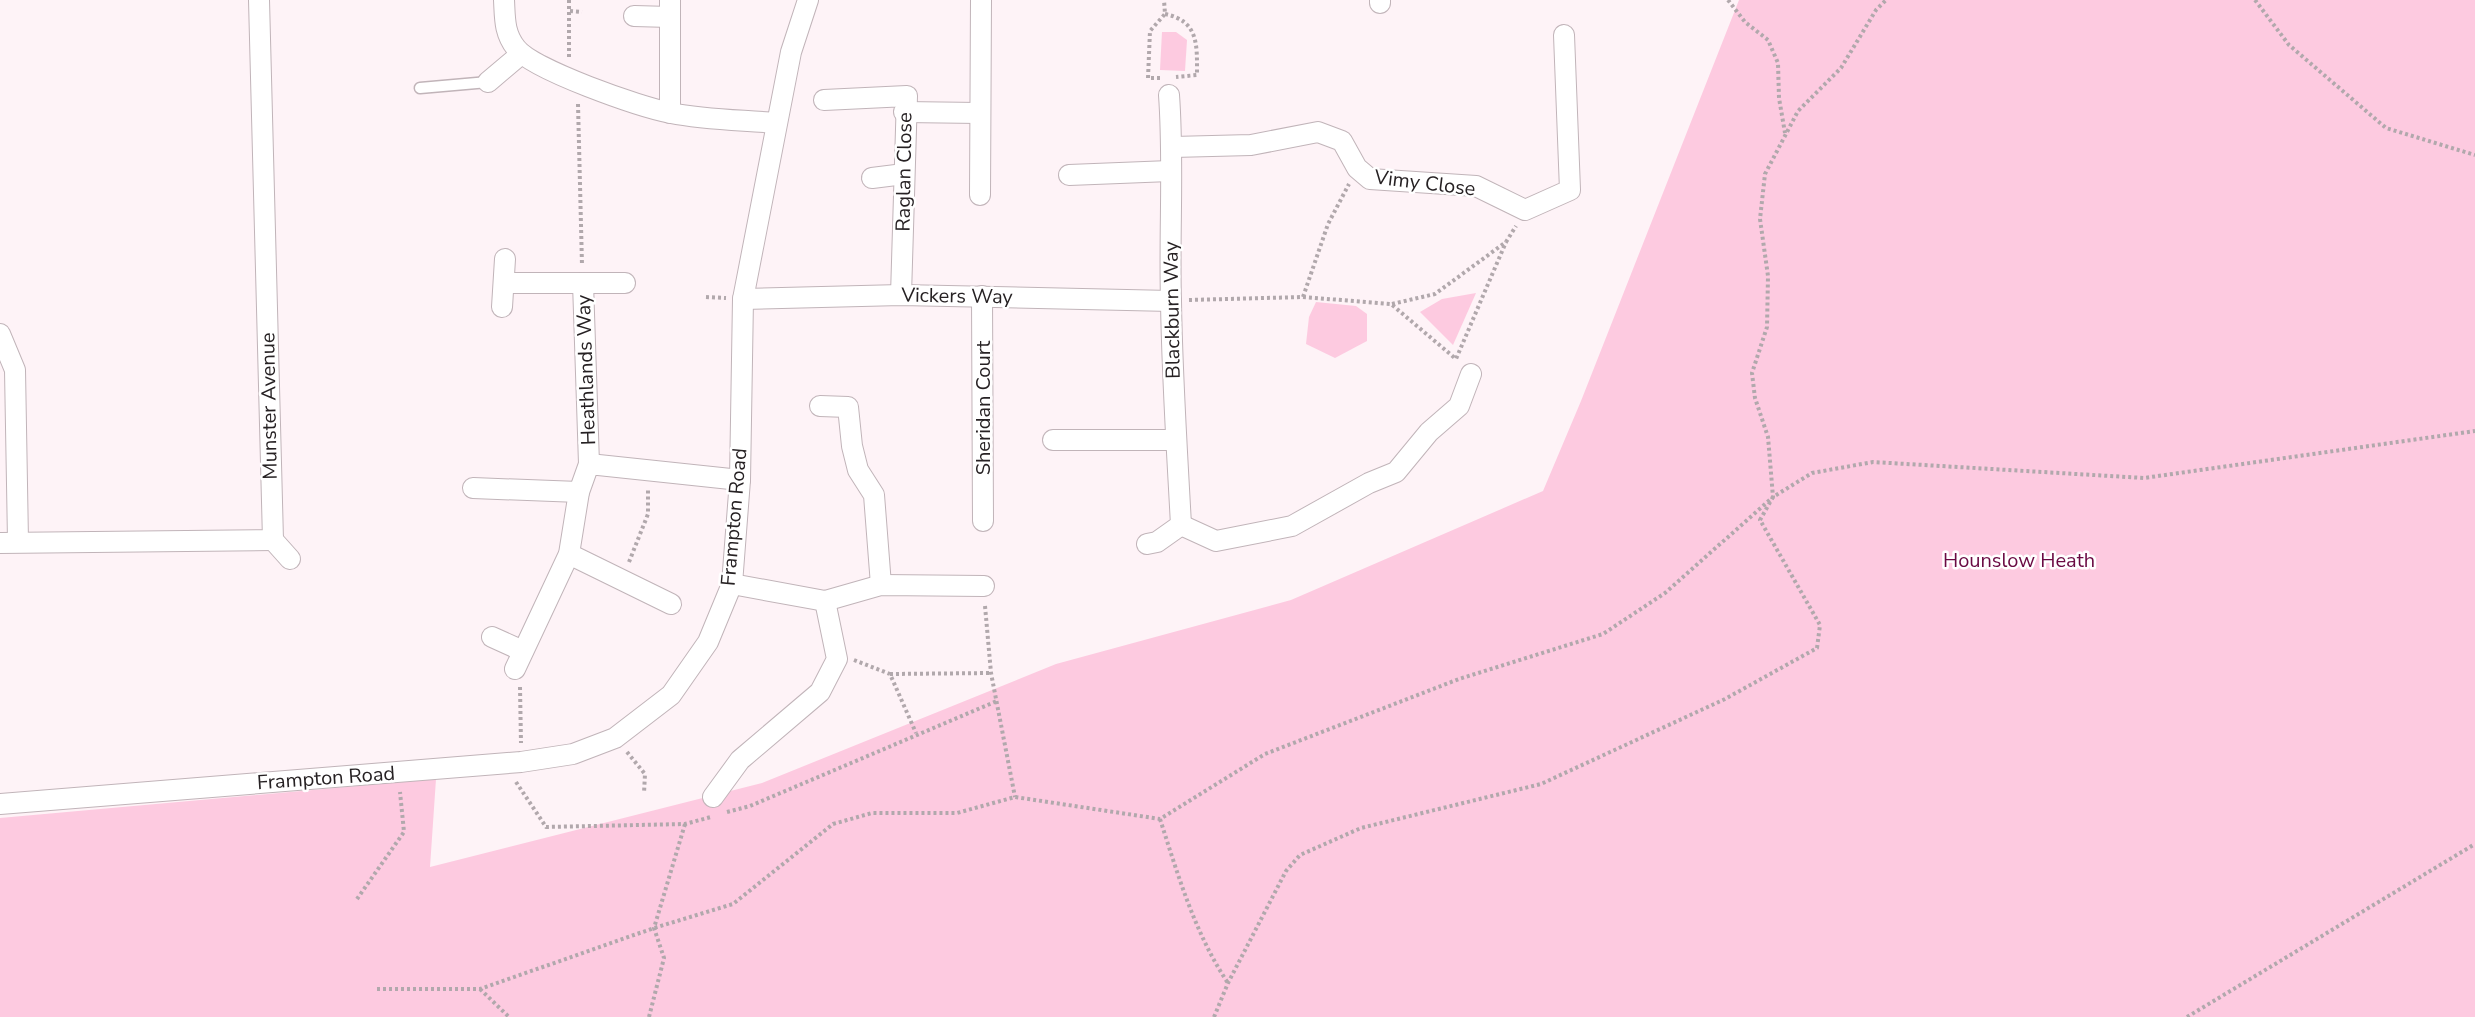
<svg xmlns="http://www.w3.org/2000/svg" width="2475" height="1017" viewBox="0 0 2475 1017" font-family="'Nunito Sans',sans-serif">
  <rect width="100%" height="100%" fill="#fef3f7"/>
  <g fill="#fdcae0">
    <polygon points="1739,0 2475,0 2475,1017 0,1017 0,818 436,779 430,867 762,783 1056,664 1291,600 1543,491 1581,401"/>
    <polygon points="1162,32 1176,32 1187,40 1185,71 1160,70"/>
    <polygon points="1476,293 1453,345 1420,312 1442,299"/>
    <polygon points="1316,302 1356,306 1367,314 1367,341 1335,358 1306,344 1309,317"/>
  </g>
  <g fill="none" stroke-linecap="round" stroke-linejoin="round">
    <g stroke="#c1b4b9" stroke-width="13">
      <polyline id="service" points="420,88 488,82"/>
    </g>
    <g stroke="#c1b4b9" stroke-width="22">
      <g id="minor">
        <path d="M504,0C505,18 504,33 516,48C533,70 640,107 671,113C705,120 742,120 776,123"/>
        <polyline points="670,0 670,113"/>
        <polyline points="1380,0 1380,3"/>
        <polyline points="634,16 670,17"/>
        <polyline points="488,82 521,54"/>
        <polyline points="824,100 907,96 901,295"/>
        <polyline points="904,112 979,113"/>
        <polyline points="1173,147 1251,145 1318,132 1342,141 1357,168 1370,179 1476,186 1525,210 1570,190 1564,35"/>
        <polyline points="1069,175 1170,171"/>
        <polyline points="872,178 904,174"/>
        <polyline points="980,195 981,0"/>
        <polyline points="504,283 625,283"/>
        <polyline points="583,283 589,464"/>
        <polyline points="982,296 983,521"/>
        <polyline points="743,299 901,295 1171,301"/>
        <polyline points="502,307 505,259"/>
        <polyline points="0,334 15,370 18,541"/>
        <polyline points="820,406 848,407 852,446 858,470 874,495 881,585"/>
        <polyline points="1053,440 1176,440"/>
        <polyline points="473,488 579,492"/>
        <polyline points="1181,525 1216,541 1292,526 1369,483 1396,472 1429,432 1459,406 1471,374"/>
        <polyline points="273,540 290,559"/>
        <polyline points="0,543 273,540 259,0"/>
        <path d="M1147,544L1157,542L1181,525C1177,450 1172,375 1171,301C1169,232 1174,163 1169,95"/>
        <polyline points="569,554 671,604"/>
        <polyline points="732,584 825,601 881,585 984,586"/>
        <polyline points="492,637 523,651"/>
        <polyline points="515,669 569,554 579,492 589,464 740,480"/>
        <polyline points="713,797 740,760 820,692 837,659 825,601"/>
        <polyline points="0,804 521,762 573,754 615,738 671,695 708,642 732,584 740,480 743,299 791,52 808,0"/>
      </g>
    </g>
    <g stroke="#b1a8ac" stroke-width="4" stroke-dasharray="3 3" stroke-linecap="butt">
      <polyline points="1728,0 1745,22 1768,40 1778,63 1779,98 1785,133"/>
      <polyline points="2255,0 2289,45 2386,128 2475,155"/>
      <polyline points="570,11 582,12"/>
      <path d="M1165,14C1199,21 1197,45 1197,75L1176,77"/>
      <polyline points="569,57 569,0"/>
      <polyline points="1160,78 1148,78 1150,31 1165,14 1164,0"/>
      <polyline points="578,104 582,265"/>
      <polyline points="706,297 726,298"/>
      <polyline points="1303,297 1328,224 1349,184"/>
      <polyline points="1189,300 1303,297 1391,304 1456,359 1506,242"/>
      <polyline points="1392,304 1435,294 1506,242 1516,226"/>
      <polyline points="629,562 648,514 648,489"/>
      <polyline points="985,606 991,673 1015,797"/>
      <polyline points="854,660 890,674 916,733"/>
      <polyline points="890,674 991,673"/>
      <polyline points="520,687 521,743"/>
      <polyline points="627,752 645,774 644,793"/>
      <polyline points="516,782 546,827 685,824 711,817"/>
      <polyline points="727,812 750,806 997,701"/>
      <path d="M1160,819C1178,875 1195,934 1228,983"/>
      <polyline points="357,899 404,832 400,792"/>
      <polyline points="377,989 480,989 654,928 733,904 833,824 872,813 957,813 1015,797 1160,819 1265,754 1459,679 1603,634 1665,593 1773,497 1768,437 1755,398 1752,373 1767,327 1768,276 1760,219 1765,174 1798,111 1841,68 1876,10 1886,0"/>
      <polyline points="480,989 509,1017"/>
      <polyline points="649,1017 664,958 654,928 685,824"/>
      <polyline points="1214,1017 1228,983 1286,871 1300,855 1361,828 1541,784 1725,699 1817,648 1820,625 1760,520 1773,497 1812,473 1873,462 2144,478 2475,431"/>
      <polyline points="2187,1017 2475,844"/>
    </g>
    <use href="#service" stroke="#fff" stroke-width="10"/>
    <use href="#minor" stroke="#fff" stroke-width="20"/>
  </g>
  <g text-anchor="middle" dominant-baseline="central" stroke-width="5" stroke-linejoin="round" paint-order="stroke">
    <g font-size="20" fill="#262123" stroke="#fff">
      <text transform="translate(904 172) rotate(-89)">Raglan Close</text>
      <text transform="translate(1425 183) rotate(7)">Vimy Close</text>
      <text transform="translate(957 296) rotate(1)">Vickers Way</text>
      <text transform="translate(1172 310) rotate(-91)">Blackburn Way</text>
      <text transform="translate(586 370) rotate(-92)">Heathlands Way</text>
      <text transform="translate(269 406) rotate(-91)">Munster Avenue</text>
      <text transform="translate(983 408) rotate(-90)">Sheridan Court</text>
      <text transform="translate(734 517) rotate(-85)">Frampton Road</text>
      <text transform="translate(326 778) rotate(-4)">Frampton Road</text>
    </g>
    <g font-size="20" fill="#6a0a43" stroke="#fff">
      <text x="2019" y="560">Hounslow Heath</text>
    </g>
  </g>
</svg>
